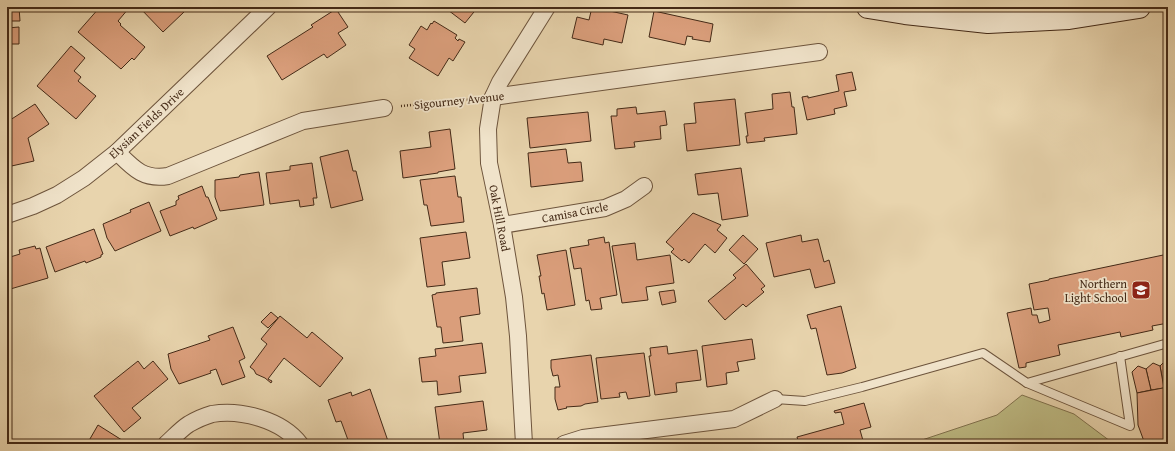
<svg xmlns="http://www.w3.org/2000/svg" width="1175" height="451" viewBox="0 0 1175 451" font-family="'Gentium Book Plus',serif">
  <rect width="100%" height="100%" fill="#e8d4ad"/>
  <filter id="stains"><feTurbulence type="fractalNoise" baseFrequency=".005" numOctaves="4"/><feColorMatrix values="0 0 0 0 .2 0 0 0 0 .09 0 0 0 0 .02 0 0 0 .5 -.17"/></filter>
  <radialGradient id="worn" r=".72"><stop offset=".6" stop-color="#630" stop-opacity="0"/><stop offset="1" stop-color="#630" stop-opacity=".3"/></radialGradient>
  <g fill="#bebb84" stroke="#81724e">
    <polygon points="959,7 1066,7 1029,10 986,10"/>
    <polygon points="1022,395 1074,414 1114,444 910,444 997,415"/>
  </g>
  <g fill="#da9e7b" stroke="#442a17">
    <polygon points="7,7 19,7 20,21 7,21"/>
    <polygon points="100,7 127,7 129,8 118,21 121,24 120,25 145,47 134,60 132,58 121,69 78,32"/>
    <polygon points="139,7 180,7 184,12 163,32"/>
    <polygon points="444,7 478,7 465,23"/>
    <polygon points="592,7 628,15 622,43 604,39 603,45 572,38 577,17 589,20"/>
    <polygon points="336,9 348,27 338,33 346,45 327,58 324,54 282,80 267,56 313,27 311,25"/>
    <polygon points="654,11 713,24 710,42 692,39 693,37 687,36 685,45 649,37"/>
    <polygon points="434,21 457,35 455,38 458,41 459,39 465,42 453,61 449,58 438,76 409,58 415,49 409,45 421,26 427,30 431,23 432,24"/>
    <polygon points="19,27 19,44 9,44 7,48 7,28"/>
    <polygon points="71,46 85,58 74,71 81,77 78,81 96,96 76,119 37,86"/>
    <polygon points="852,72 856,90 844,92 847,106 834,109 835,114 807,120 802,97 808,96 808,98 839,91 836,75"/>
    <polygon points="790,92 792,107 794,107 797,134 764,138 765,141 747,143 746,136 748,136 745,113 773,109 772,94"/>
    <polygon points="735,99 740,145 687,151 684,124 696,123 694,103"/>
    <polygon points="35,104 49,124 28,138 34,161 7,167 7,122"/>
    <polygon points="636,107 637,114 665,111 667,125 660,126 661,139 634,142 635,147 615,149 611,116 617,116 617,109"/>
    <polygon points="588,112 591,141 530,148 527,118"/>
    <polygon points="450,129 455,169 438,172 438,173 403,178 400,151 431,147 429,132"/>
    <polygon points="566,149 568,163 581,162 583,181 531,187 528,153"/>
    <polygon points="348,150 353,171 356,171 363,200 331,208 320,157"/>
    <polygon points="312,163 317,198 313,198 314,205 300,207 299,200 270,204 266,173 290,170 290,166"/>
    <polygon points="741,168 748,216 722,220 718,193 698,195 695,174"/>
    <polygon points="259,172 264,205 220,211 215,197 215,180 239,177 240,175"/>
    <polygon points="455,176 458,197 461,197 464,222 431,226 427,205 424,205 420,180"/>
    <polygon points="202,186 206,197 208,197 217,219 194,229 193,227 170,236 160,211 176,205 176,201 179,199 178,196"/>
    <polygon points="149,202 161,231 115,251 107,238 103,224 131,212 130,210"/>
    <polygon points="693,213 721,225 717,230 727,238 715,253 705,244 689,263 684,259 682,261 671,252 674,249 666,242"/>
    <polygon points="94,229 103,254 101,255 101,257 86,263 85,261 55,272 46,247"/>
    <polygon points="466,232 470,258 442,262 445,285 427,287 420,238"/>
    <polygon points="743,235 758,249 744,264 729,250"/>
    <polygon points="801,235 802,242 818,239 824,262 829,260 835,283 815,288 810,269 774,277 766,243"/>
    <polygon points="604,237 605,243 609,242 617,295 600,298 602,309 591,310 589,300 586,301 581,268 574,269 570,248 589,245 588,240"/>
    <polygon points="635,243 637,260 670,255 674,283 646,287 648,300 622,303 612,246"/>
    <polygon points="35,246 36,249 40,248 48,278 7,290 7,258 20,254 19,250"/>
    <polygon points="566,250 575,305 547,310 544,293 542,294 539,276 541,276 537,255"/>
    <polygon points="1168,254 1168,323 1152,326 1153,330 1121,337 1120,332 1058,345 1060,355 1026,363 1026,367 1019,368 1007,313 1031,308 1032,315 1037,315 1039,323 1050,320 1048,308 1034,310 1029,284 1049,280 1049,279"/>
    <polygon points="746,264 765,286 761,289 764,292 746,307 743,304 725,320 708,301 736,278 733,275"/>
    <polygon points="477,288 480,314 460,317 463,341 443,343 441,327 437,327 432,295 436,294 436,293"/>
    <polygon points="674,290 676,302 662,305 659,292"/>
    <polygon points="841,306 856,368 842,373 827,375 816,328 811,329 807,315"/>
    <polygon points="271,312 278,318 268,328 261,322"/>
    <polygon points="280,316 307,338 312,332 343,358 320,387 284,358 268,379 272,381 271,383 265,378 256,374 254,370 250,367 267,344 261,339"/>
    <polygon points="233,327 245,358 239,361 245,377 222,385 216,369 210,371 211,373 179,384 171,369 168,354 210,340 208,336"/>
    <polygon points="752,339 755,359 737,362 739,371 726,373 727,384 707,387 702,346"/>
    <polygon points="482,343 486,373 459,376 461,392 438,395 437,381 422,382 419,358 436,356 435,349"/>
    <polygon points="667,346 668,354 697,350 701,380 676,383 677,392 655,395 649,356 651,356 650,348"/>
    <polygon points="644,353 650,396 628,399 626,392 619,393 620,397 601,399 596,358"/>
    <polygon points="591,355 598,402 585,404 581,406 566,407 567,408 558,410 555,399 555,387 560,387 558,375 553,376 551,368 551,360"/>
    <polygon points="1167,359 1168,360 1168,387 1164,388 1160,366"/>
    <polygon points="138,361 144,369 153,361 168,379 132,408 141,418 124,432 94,396"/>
    <polygon points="1153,363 1160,366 1164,388 1151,390 1146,369"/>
    <polygon points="1138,366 1146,369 1151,390 1137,393 1132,372"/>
    <polygon points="1168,387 1168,444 1145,444 1138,425 1137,393"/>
    <polygon points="370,389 389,444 347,444 347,441 348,440 341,421 336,422 328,400 351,392 352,396"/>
    <polygon points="483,401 487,430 463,433 464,444 440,444 435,407"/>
    <polygon points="864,403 871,427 860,430 864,444 799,444 797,437 844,424 841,412 835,413 834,411"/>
    <polygon points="98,425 125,442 124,443 125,444 87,444"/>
  </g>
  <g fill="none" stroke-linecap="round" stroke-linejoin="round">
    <g stroke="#6d543c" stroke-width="10">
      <g id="service">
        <polyline points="1027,383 1130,426 1120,356"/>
        <polyline points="775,399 805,401 862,387 983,353 1027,383 1168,343"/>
      </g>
    </g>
    <g stroke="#6d543c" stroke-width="18">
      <g id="minor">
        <polyline points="493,97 819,52"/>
        <path d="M117,152C133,168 143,180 168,176L303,121L384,108"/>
        <polyline points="7,215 33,206 57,195 84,178 117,152 268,7"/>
        <polyline points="502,225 605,208 626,199 644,186"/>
        <path d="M166,444C173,438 181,429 189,424C196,420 205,416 212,414C241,409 282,420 300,444"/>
        <polyline points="524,444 518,336 514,297 502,225 489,163 488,129 493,97 500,82 547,7"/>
        <polyline points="564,444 583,438 734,419 775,399"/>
      </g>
    </g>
    <g stroke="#442a17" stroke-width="24">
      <polyline id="secondary" points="868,7 905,13 988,22 1069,18 1139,7"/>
    </g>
    <polyline stroke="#442a17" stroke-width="2.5" stroke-dasharray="1 2" stroke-linecap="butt" points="401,106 476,99"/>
    <use href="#service" stroke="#f0e3ca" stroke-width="8"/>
    <use href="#minor" stroke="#f0e3ca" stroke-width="16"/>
    <use href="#secondary" stroke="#f0e3ca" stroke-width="22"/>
  </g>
  <defs>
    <g id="school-square" transform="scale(1)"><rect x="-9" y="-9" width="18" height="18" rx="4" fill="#8f2418" stroke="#f0e3ca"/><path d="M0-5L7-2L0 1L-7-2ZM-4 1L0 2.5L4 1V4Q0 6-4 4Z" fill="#fff"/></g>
  </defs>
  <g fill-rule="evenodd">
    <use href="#school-square" x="1141" y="290"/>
  </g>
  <g text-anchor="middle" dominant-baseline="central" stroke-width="3.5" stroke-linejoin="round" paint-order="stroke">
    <g font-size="12" fill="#442a17" stroke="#f0e3ca">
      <text transform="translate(459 100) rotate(-6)">Sigourney Avenue</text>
      <text transform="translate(146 123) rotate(-43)">Elysian Fields Drive</text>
      <text transform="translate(575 212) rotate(-11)">Camisa Circle</text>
      <text transform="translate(500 218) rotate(79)">Oak Hill Road</text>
    </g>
    <g font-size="12" fill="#442a17" stroke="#f0e3ca" text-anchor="end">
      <text x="1127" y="283">Northern<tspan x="1127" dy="14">Light School</tspan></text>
    </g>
  </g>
  <rect width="1175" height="451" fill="none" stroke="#e8d4ad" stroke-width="24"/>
  <rect x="8" y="8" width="1159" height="435" fill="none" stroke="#442a17" stroke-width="2"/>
  <rect x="12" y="12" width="1151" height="427" fill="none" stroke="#442a17"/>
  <rect width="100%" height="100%" filter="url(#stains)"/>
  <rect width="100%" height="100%" fill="url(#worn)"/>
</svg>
